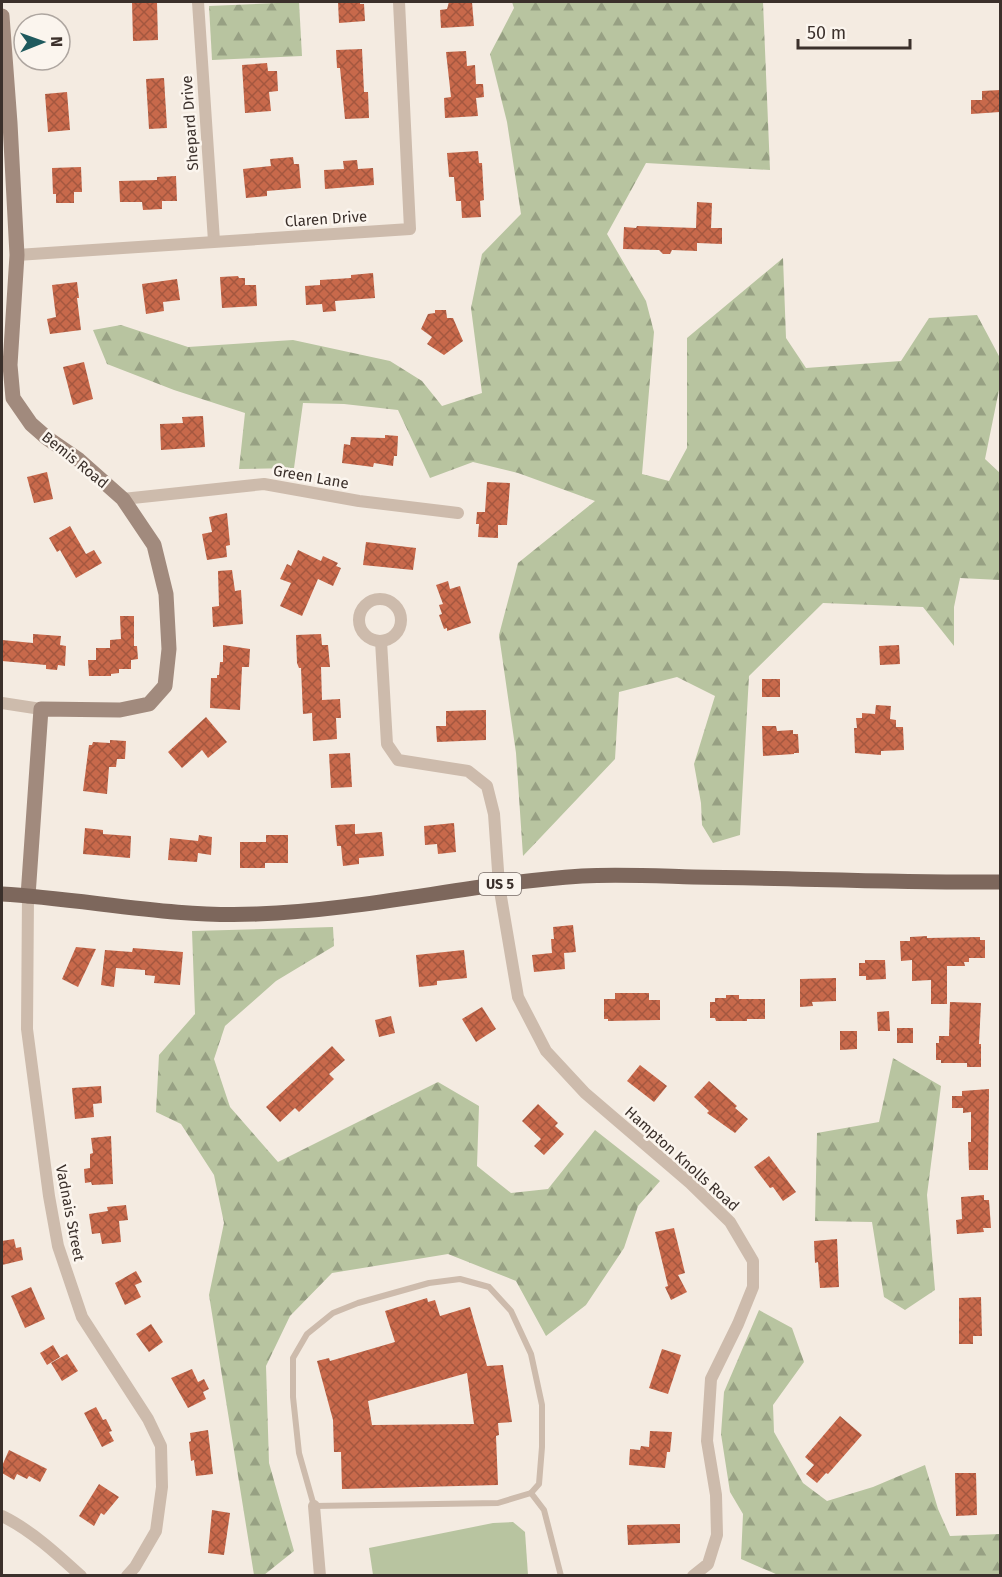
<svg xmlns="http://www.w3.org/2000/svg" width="1002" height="1577" viewBox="0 0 1002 1577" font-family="'Fira Sans',sans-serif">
  <defs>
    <pattern id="forest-firs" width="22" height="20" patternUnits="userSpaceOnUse" patternTransform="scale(1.5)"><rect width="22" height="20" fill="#b8c4a0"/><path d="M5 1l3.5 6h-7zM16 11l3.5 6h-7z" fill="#97a083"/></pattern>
    <pattern id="building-cross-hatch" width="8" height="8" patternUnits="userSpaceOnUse" patternTransform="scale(1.5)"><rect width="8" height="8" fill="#c8694b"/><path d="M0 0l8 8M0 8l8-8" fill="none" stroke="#a4573f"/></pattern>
  </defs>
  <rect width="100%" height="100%" fill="#f4ebe1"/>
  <polygon fill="#b8c4a0" points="513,1522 525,1532 528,1575 373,1575 369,1548 493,1523"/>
  <g fill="url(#forest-firs)">
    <polygon points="299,2 302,56 212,60 209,6"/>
    <polygon points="512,2 763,2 770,170 646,163 607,234 646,301 654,332 642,474 669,481 687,448 687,338 783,258 786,338 806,368 901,361 929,318 977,315 1000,358 1000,385 985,459 1000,473 1000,580 960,578 954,607 954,646 923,607 823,603 749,676 740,835 713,843 702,825 701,803 694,764 715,696 677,677 619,692 615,759 523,856 516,753 499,635 518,563 595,501 518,473 473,462 430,478 398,410 344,404 303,403 294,468 239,469 245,413 174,390 107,364 93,330 121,325 188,347 293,340 390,361 422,381 442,406 482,393 471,308 482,254 521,214 507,122 490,54 514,8"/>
    <polygon points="333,927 334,946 276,981 225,1026 214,1059 230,1107 278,1162 438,1082 479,1106 477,1166 511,1193 548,1189 595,1130 660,1181 638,1206 624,1248 586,1305 546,1336 516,1281 448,1254 332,1273 290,1316 266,1366 269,1463 294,1551 264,1575 254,1575 209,1295 224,1223 214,1175 181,1124 156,1112 159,1055 195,1014 192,931"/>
    <polygon points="893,1058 941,1086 927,1195 935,1290 905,1310 884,1297 872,1222 815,1221 817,1133 879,1122"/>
    <polygon points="759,1310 792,1328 804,1362 773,1405 774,1432 803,1483 827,1501 873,1487 925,1465 938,1509 950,1536 1000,1534 1000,1575 778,1575 741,1559 743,1514 730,1492 721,1434 724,1392"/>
  </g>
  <g fill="url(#building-cross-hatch)" fill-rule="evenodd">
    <polygon points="132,2 157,2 158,40 133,41"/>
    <polygon points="338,2 360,2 360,4 364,4 365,21 339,23"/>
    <polygon points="449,2 472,2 474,26 441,28 440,10 447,9"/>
    <polygon points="362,49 364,92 368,92 369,118 345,119 340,68 337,68 336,50"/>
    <polygon points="466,51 467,66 475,65 476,84 483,84 484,97 476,98 478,116 445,118 444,98 451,97 446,52"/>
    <polygon points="267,63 268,71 277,71 278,91 269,92 271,111 245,113 242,65"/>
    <polygon points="164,78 167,128 149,129 146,79"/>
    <polygon points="1000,90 1000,112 971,114 971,100 982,100 982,91"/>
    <polygon points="67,92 70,130 48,132 45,94"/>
    <polygon points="478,151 479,163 482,163 484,200 480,201 481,217 462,218 461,201 456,201 454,177 449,177 447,153"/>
    <polygon points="293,157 294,164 299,164 301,188 267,191 267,196 246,198 243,169 271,166 270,159"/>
    <polygon points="357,160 358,169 373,168 374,185 325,189 324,170 344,169 343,161"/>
    <polygon points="81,167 82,192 74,192 74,203 56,203 56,194 53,194 52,168"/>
    <polygon points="176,176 177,201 162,201 162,209 143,210 142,202 120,202 119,181 157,180 157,177"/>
    <polygon points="697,202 712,203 711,228 722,228 722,244 697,243 697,251 672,250 670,254 663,254 659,250 623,249 624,227 636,228 637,226 696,228"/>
    <polygon points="373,273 375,298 335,301 336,311 323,312 322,304 306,305 305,286 320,285 320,280 351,278 351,275"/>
    <polygon points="238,276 239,278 245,278 245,285 256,285 257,306 222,308 220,277"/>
    <polygon points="177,279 180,300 163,302 164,311 146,314 142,284"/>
    <polygon points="77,282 79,298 77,298 81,330 50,334 47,319 56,317 52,285"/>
    <polygon points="435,310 446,310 447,318 453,318 463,341 444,355 427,344 432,337 421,329 428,314 435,313"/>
    <polygon points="84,362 93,399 73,405 63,367"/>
    <polygon points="203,416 205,447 161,450 160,424 183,423 182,417"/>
    <polygon points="385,435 398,436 397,456 394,456 393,466 374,463 373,467 342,463 344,444 350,445 351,437 385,438"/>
    <polygon points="47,472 53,499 34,503 27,477"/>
    <polygon points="487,482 510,483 507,525 498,525 498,538 478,537 479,524 476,524 477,512 485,512"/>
    <polygon points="227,513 230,545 226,546 227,557 207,560 202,534 212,532 209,517"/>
    <polygon points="70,526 86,554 94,550 102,563 76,578 60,550 57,552 49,538"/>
    <polygon points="366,542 416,548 413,570 363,565"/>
    <polygon points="298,550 321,561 323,556 338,563 336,566 341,568 333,586 318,579 302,616 280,606 291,583 280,579 287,564 291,566"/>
    <polygon points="232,570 235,591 241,590 243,624 213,627 212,607 219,606 218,571"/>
    <polygon points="448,581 450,589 460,586 471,623 447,631 447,628 444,629 439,615 442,614 439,605 443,604 436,585"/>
    <polygon points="120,616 134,616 134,646 137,646 138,659 131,660 131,669 119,669 119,673 111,674 111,676 89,676 88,660 96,660 96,648 110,648 110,640 121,639"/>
    <polygon points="33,634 61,636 60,645 66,646 65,666 58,665 57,670 46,669 46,665 2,661 2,640 33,643"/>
    <polygon points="321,634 322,645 328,645 330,667 321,667 322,700 340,699 341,718 336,718 337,739 313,741 312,713 303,714 301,668 299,668 297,663 296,635"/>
    <polygon points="223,645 250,649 249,667 242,667 240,710 210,708 211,678 217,678 217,675 219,675 220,662 223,662"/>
    <polygon points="899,645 900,664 880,665 879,646"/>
    <rect x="762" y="679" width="18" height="18"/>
    <polygon points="876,705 891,706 890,719 896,720 896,727 903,727 904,750 881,751 881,755 855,753 854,728 857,728 856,718 862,718 862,713 875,714"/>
    <polygon points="486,710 486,740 437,742 436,726 446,726 446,711"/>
    <polygon points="206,717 227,742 208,758 202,750 182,768 168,752"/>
    <polygon points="762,726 776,726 777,731 793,730 793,734 798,734 799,753 794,753 794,754 763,756"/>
    <polygon points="110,740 126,741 125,759 117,759 116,767 109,767 107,794 83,791 89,745 92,745 93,742 110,743"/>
    <polygon points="350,753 352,787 331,788 329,754"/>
    <polygon points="454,823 456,852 438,854 437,844 425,845 424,826"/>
    <polygon points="355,824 355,834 382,832 384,856 359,858 359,864 343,866 341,846 337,846 335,825"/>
    <polygon points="85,828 103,830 103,834 131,836 130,858 83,854"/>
    <polygon points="199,835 212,837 211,855 198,853 197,862 168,860 170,838 198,841"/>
    <polygon points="266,835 288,835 288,863 265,863 265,868 240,868 240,842 266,842"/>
    <polygon points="573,925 576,952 564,953 565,969 534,972 532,955 552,953 551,939 554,939 553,927"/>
    <polygon points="927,936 927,938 980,937 980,940 985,940 985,958 969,958 969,962 964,962 965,966 947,966 947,1004 931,1004 931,980 912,981 912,960 901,961 900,941 910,941 910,937"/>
    <polygon points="76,947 96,949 78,987 62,979"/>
    <polygon points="133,948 183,952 180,985 154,983 155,976 145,975 145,970 116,968 114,987 101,985 105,950 132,952"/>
    <polygon points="464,950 467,978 437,981 437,985 419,987 416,955"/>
    <polygon points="865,960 885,960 886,979 866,980 866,976 859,976 859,963 865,963"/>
    <polygon points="836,978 836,1001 812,1002 813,1006 800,1007 800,979"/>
    <polygon points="615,993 649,993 649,1000 660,1000 660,1020 608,1021 608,1019 604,1019 604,999 615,999"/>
    <polygon points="726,995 739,995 739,999 765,999 765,1019 747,1019 747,1021 716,1021 715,1018 710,1018 710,1002 715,1002 715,998 726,998"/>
    <polygon points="950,1002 981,1003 979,1044 981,1044 981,1067 967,1067 967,1063 941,1063 941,1060 936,1060 936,1043 939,1043 939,1036 949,1036"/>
    <polygon points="482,1007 496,1029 476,1042 462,1019"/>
    <polygon points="889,1011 890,1031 878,1031 877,1012"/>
    <polygon points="391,1016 395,1033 379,1037 375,1020"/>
    <rect x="897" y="1028" width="16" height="15"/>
    <polygon points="840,1031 857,1031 857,1049 840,1050"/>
    <polygon points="332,1046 345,1060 329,1074 334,1079 299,1112 295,1108 280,1122 266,1107"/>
    <polygon points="640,1065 667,1086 654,1102 627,1081"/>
    <polygon points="709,1081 737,1106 735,1108 748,1119 735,1133 707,1113 709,1111 694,1097"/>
    <polygon points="101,1086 102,1103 93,1104 94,1117 75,1119 72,1088"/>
    <polygon points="989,1089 988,1170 969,1170 968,1142 971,1142 971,1112 963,1113 963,1108 952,1108 952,1096 962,1096 962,1091"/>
    <polygon points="538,1104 558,1123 555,1126 564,1134 544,1155 534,1146 541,1139 522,1121"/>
    <polygon points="111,1136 113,1184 92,1185 91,1182 85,1183 84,1169 90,1168 90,1154 93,1153 91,1138"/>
    <polygon points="769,1156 796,1192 783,1201 773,1187 770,1188 754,1167"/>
    <polygon points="984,1195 984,1200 989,1200 991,1228 983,1228 984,1232 957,1234 956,1220 962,1219 961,1197"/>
    <polygon points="126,1205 128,1220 119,1221 121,1242 102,1244 100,1233 92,1234 89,1214 108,1211 107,1207"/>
    <polygon points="674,1228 685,1273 678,1275 687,1292 671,1300 665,1287 668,1286 655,1232"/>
    <polygon points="14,1239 16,1248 21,1247 23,1260 2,1265 2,1241"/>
    <polygon points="837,1239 839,1287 820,1288 818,1262 815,1263 814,1241"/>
    <polygon points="136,1271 142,1282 135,1285 141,1297 125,1305 115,1283"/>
    <polygon points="31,1287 45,1319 25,1328 11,1296"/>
    <polygon points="981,1297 982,1336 973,1336 973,1344 959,1344 959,1298"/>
    <path d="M427,1298L428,1302L435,1300L440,1316L470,1307L487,1366L503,1365L512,1422L498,1423L499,1435L496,1436L498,1485L342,1489L341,1452H334L333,1420L317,1361L329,1358L330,1361L395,1342L385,1311ZM467,1373L474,1424L372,1425L368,1401Z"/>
    <polygon points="151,1324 163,1342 149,1352 136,1334"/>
    <polygon points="53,1345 60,1357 47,1365 40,1353"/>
    <polygon points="662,1349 681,1355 668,1394 649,1388"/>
    <polygon points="67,1354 78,1371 62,1381 51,1363"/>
    <polygon points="192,1369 198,1382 204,1379 209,1389 203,1392 206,1399 188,1408 171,1378"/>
    <polygon points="96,1407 103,1420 106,1419 112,1431 109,1432 114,1441 102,1447 84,1413"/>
    <polygon points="840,1416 862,1435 828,1474 826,1473 817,1483 806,1474 814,1465 805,1457"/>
    <polygon points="208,1430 213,1474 196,1476 194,1460 191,1461 189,1442 191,1441 190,1433"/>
    <polygon points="650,1431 672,1432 670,1452 667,1452 665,1468 629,1465 630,1449 640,1450 641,1446 649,1447"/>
    <polygon points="9,1450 47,1469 40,1482 29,1476 27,1479 17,1474 14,1480 2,1473 2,1466"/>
    <polygon points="955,1473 976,1473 977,1515 956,1516"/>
    <polygon points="99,1484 119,1497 104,1515 101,1513 94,1526 79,1516"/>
    <polygon points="212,1510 230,1513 224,1555 208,1553"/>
    <polygon points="680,1524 680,1543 628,1545 627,1525"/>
  </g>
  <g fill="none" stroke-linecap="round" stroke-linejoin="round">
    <g stroke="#cdbbac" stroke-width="6">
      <polygon points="460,1279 489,1287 511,1311 531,1354 542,1405 542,1447 539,1484 531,1493 498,1503 314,1506 299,1453 293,1397 293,1358 307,1334 333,1313 358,1303 429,1283"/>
      <polyline points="531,1493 544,1510 561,1576"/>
    </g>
    <g stroke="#cdbbac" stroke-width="12">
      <polyline points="198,2 214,241"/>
      <polyline points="17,255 410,229 399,2"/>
      <polyline points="123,499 264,484 359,501 458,513"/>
      <circle cx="380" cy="620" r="21"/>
      <polyline points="381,641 387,744 398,760 468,771 487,786 494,814 499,885 518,997 546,1051 585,1093 690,1183 730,1222 753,1261 753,1287 738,1324 711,1379 707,1441 716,1495 717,1535 708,1564 693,1576"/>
      <polyline points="2,703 41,709"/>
      <polyline points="28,896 27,1029 49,1196 58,1246 82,1317 148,1419 161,1446 162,1487 156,1531 135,1567 127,1576"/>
      <polyline points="314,1506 320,1576"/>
      <path d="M2,1516C31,1530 57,1554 81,1576"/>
    </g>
    <polyline stroke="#a18a7d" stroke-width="15" points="2,16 10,123 17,255 10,365 13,398 31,424 47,438 79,460 123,499 154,545 166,594 169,649 165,686 149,704 120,710 41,709 28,896"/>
    <path stroke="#7d675c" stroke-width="15" d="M2,894C87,899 172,918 257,914C366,910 474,883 582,876C619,874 657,876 693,877C796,878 898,883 1000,882"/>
  </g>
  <g text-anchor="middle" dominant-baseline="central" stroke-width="5" stroke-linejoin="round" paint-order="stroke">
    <rect fill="#fbf5ee" stroke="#756b66" stroke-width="1.5" x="479" y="873" width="42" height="22" rx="4.5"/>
    <g font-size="14" font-weight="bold" fill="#3b302b">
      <text x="500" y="884">US 5</text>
    </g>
    <g font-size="15" fill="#3b302b" stroke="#fbf5ee">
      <text transform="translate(190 123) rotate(-94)">Shepard Drive</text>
      <text transform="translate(326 219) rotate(-4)">Claren Drive</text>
      <text transform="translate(75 460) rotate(39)">Bemis Road</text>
      <text transform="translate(311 477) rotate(10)">Green Lane</text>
      <text transform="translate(682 1159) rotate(42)">Hampton Knolls Road</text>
      <text transform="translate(70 1213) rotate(79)">Vadnais Street</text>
    </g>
  </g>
  <rect width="1002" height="1577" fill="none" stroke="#3b302b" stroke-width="6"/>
  <g transform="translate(42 42) rotate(89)"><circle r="28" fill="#fbf5ee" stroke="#aea6a0" stroke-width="1.5"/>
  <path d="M0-4.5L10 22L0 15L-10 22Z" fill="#1f5a5e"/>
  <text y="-9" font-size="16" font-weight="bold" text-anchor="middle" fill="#3b302b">N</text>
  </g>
  <path d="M798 39v9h112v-9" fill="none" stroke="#3b302b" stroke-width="3"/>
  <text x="807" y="39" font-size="18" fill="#3b302b" stroke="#fbf5ee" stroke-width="4.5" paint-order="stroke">50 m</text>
</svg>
